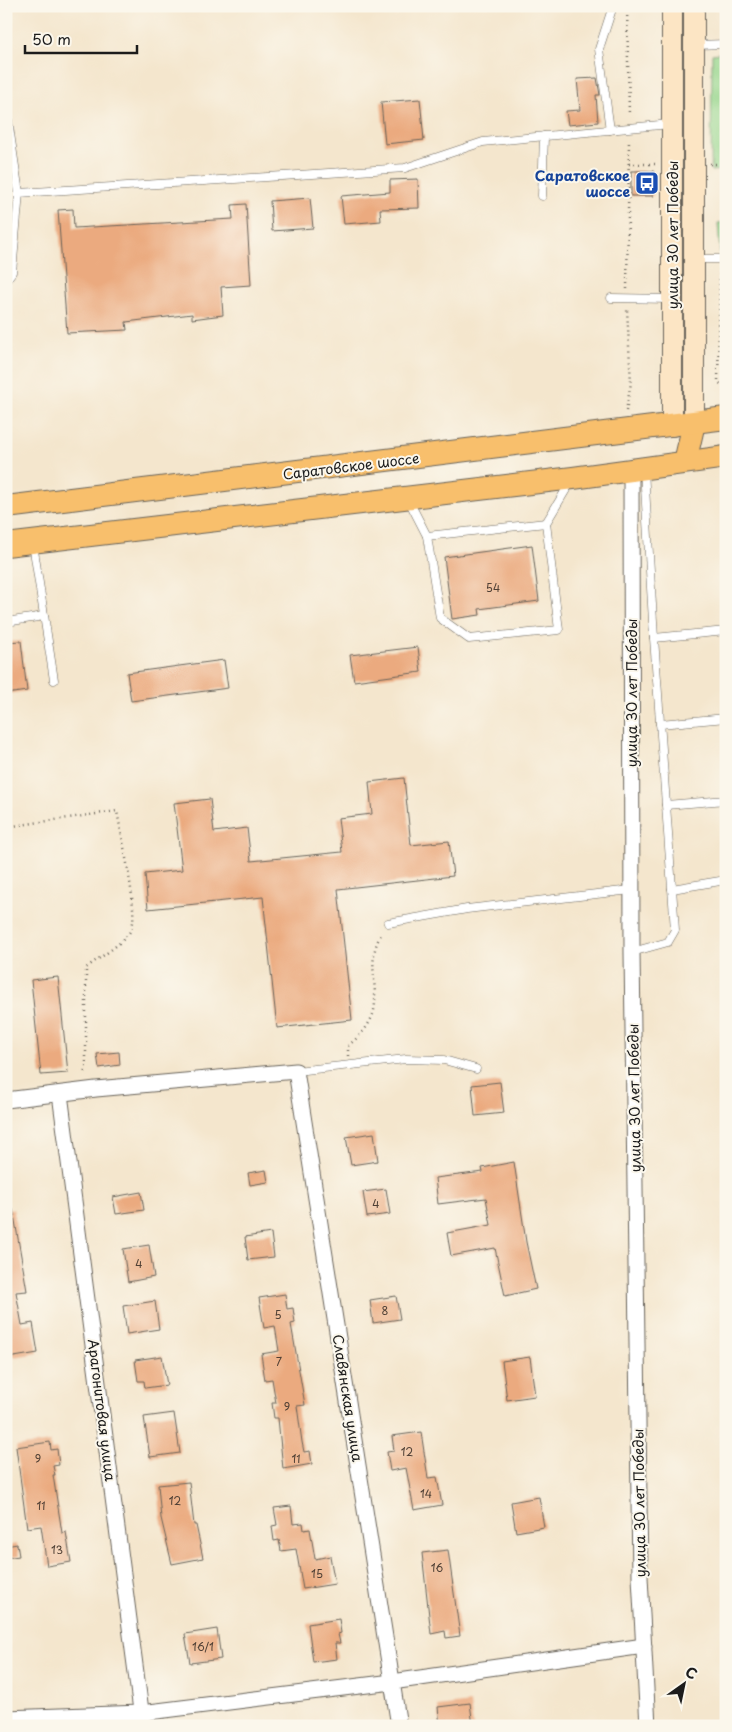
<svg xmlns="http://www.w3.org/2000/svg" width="732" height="1732" viewBox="0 0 732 1732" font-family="'Playpen Sans',sans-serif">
  <rect width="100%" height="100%" fill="#fbf7ec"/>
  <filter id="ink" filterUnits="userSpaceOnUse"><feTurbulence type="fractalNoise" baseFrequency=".02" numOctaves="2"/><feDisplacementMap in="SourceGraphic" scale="10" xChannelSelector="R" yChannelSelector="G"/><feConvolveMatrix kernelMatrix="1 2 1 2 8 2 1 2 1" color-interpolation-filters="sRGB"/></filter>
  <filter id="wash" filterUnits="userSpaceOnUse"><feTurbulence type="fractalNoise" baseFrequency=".0096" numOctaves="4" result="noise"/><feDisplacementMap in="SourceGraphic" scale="20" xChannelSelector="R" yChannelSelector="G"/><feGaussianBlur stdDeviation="1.12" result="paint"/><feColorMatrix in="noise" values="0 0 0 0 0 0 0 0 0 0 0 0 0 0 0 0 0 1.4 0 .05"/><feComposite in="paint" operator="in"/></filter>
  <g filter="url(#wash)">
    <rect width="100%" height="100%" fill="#f4e6cd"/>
    <g fill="#95d58b" stroke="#587854">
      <polygon points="726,52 726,170 711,171 712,54"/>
      <polygon points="726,222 726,253 720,253 718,223"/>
    </g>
    <g id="blocks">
      <g fill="#ebaa7f">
        <polygon points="597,78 600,95 596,95 598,122 568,125 566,111 580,110 577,79"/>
        <polygon points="420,99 424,140 385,144 381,102"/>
        <rect x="631" y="171" width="22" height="25"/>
        <polygon points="418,179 419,208 380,209 381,221 344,224 341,196 390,192 390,180"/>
        <polygon points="310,198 313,228 272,231 270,201"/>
        <polygon points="246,204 251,285 221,287 223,315 192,319 192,314 126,322 127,330 67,333 58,210 73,209 74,228 233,219 232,205"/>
        <polygon points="532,545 539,601 479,609 480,615 452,619 444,557"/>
        <polygon points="21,641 27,691 6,694 6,642"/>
        <polygon points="418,647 421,672 354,681 350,655"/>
        <polygon points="224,660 228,688 131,701 127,673"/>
        <polygon points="404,778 411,845 449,841 453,876 338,889 352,1020 277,1028 263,897 148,909 145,874 182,870 174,803 210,799 214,832 247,828 251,861 342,852 338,818 372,814 369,782"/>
        <polygon points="58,977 68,1073 41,1075 31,980"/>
        <polygon points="119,1052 120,1065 99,1068 97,1054"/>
        <polygon points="500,1082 504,1113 475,1116 472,1085"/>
        <polygon points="374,1133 378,1161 351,1165 346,1137"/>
        <polygon points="514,1162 526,1242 536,1289 505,1296 495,1248 451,1256 447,1233 491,1225 486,1198 438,1204 435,1178 483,1172 482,1168"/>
        <polygon points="266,1170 268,1182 250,1185 248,1173"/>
        <polygon points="386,1189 390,1214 367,1217 363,1192"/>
        <polygon points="141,1192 144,1210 116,1214 113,1197"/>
        <polygon points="13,1209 27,1291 16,1292 22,1325 33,1323 38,1353 8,1358 6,1210"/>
        <polygon points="271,1233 274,1257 248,1260 245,1237"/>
        <polygon points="149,1245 154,1277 128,1282 123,1249"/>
        <polygon points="285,1294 287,1309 293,1308 295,1323 291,1324 305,1405 297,1406 302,1442 304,1452 310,1451 312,1464 283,1469 278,1418 274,1418 272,1403 276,1403 272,1379 265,1380 261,1354 279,1351 275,1326 264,1328 259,1298"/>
        <polygon points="396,1296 400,1319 373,1323 370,1300"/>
        <polygon points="155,1301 159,1329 127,1334 123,1306"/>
        <polygon points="162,1356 167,1385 145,1388 144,1381 138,1381 135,1360"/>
        <polygon points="530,1357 535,1396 507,1400 502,1361"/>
        <polygon points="174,1413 180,1453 150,1457 144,1417"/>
        <polygon points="421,1432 428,1478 437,1477 442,1505 414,1510 406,1468 390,1471 387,1452 394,1451 392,1436"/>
        <polygon points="50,1442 51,1450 57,1449 59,1465 53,1466 55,1475 53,1475 62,1533 66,1532 71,1562 47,1566 41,1526 27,1528 16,1447"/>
        <polygon points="189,1482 194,1525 196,1525 203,1558 172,1564 161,1518 158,1485"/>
        <polygon points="539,1497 544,1527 516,1532 511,1502"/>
        <polygon points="291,1506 293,1524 303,1523 304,1530 310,1529 315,1559 330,1556 335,1584 303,1589 296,1549 281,1551 279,1540 274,1541 272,1526 277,1525 274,1508"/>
        <polygon points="17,1544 19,1556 6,1558 6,1546"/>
        <polygon points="448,1550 460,1636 446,1638 445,1631 431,1634 422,1553"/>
        <polygon points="339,1619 341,1633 338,1634 340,1643 335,1643 337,1659 313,1662 308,1624"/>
        <polygon points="217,1629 221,1659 190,1663 185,1634"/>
        <polygon points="470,1703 473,1726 440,1726 438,1707"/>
      </g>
    </g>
  </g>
  <g filter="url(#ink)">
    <use href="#blocks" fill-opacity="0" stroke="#68635a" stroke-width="1"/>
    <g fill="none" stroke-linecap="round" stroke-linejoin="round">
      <g stroke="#68635a" stroke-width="9">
        <g id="lane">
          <polyline points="695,45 726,44"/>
          <polyline points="6,107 19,193"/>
          <polyline points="610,130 599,49 613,6"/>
          <polyline points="542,196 544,136"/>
          <polyline points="695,259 726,259"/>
          <polyline points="6,280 12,272 19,193 405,168 483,142 670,124"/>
          <polyline points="611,298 672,299"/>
          <polyline points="644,470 654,638 726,631"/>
          <polyline points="408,499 427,536 546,523 570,483"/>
          <polyline points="427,536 440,618 469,639 559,630 546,523"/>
          <polyline points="33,544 54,680"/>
          <polyline points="6,622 44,616"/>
          <polyline points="660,724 726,718"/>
          <polyline points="666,805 726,800"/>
          <polyline points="672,889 726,880"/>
          <polyline points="388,923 467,909 631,890"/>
          <polyline points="632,952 668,942 675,930 654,638"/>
          <polyline points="296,1071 406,1059 444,1060 476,1069"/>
        </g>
      </g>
      <g stroke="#68635a" stroke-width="17">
        <g id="street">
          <polyline points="631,470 632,952 640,1577 648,1726"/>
          <polyline points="60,1094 143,1726"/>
          <polyline points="6,1100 96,1089 296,1071 399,1726"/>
          <polyline points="6,1718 141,1713 392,1682 644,1646"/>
        </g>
      </g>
      <g stroke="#68635a" stroke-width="22">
        <g id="secondary">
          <polyline points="694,423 694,6"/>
          <polyline points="672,426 672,6"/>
        </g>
      </g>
      <g stroke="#68635a" stroke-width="24">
        <g id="primary">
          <polyline points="685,462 694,423"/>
          <polyline points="6,507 726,418"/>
          <polyline points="6,545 573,478 726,457"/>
        </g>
      </g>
      <g stroke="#68635a" stroke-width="2.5" stroke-dasharray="1 4" stroke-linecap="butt">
        <polyline points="627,6 629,116"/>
        <polyline points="629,164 655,164"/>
        <polyline points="710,164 724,164 726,161"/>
        <polyline points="723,249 724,164"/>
        <polyline points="720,269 718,382 726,388"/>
        <polyline points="627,289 629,139"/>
        <polyline points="626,411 631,383 627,309"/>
        <path d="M6,827L117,811C121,834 138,909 132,927C128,941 97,959 86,968V1065L84,1075"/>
        <path d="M348,1056V1046C357,1038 366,1030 371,1019C383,995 363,962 382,933"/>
      </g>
      <use href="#lane" stroke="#fff" stroke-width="8"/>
      <use href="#street" stroke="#fff" stroke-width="15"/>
      <use href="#secondary" stroke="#fce5c4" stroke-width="20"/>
      <use href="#primary" stroke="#f8bf6c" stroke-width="22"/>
    </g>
  </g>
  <defs>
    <g id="bus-square" transform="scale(1.25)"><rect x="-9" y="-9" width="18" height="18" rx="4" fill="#1a4fb4" stroke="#fbf7ec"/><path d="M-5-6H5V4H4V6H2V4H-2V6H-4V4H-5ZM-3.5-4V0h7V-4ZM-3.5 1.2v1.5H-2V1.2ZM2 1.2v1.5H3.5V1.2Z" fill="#fff"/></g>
  </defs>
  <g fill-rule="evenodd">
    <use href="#bus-square" x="647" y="183"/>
  </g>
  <g text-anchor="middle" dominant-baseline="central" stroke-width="4" stroke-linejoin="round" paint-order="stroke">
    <g font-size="11" fill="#504035">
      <text x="493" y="587">54</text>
      <text x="376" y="1203">4</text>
      <text x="139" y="1263">4</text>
      <text x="385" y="1310">8</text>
      <text x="278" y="1314">5</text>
      <text x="279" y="1361">7</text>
      <text x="287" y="1406">9</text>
      <text x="407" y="1451">12</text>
      <text x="38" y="1458">9</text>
      <text x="296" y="1458">11</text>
      <text x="426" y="1493">14</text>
      <text x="175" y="1500">12</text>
      <text x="41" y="1505">11</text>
      <text x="57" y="1549">13</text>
      <text x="437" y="1567">16</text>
      <text x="317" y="1573">15</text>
      <text x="203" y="1646">16/1</text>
    </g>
    <g font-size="14" font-weight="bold" fill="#164399" stroke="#fbf7ec" text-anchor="end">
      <text x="630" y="175">Саратовское<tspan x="630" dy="16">шоссе</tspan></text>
    </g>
    <g font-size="14" fill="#1c1c1c" stroke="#fbf7ec">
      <text transform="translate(672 235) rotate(-90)">улица 30 лет Победы</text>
      <text transform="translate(351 466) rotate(-7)">Саратовское шоссе</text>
      <text transform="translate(631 693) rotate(-90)">улица 30 лет Победы</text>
      <text transform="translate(634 1098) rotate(-91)">улица 30 лет Победы</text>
      <text transform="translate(348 1398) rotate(81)">Славянская улица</text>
      <text transform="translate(102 1410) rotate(83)">Арагонитовая улица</text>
      <text transform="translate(639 1503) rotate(-91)">улица 30 лет Победы</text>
    </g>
  </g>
  <rect width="732" height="1732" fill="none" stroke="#fbf7ec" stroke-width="25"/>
  <g transform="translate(684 1684) rotate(33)" stroke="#fbf7ec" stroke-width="4" paint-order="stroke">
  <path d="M0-4L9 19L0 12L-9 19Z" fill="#1c1c1c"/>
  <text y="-8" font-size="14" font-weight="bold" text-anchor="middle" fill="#1c1c1c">С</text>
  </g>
  <path d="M25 45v8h112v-8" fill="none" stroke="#1c1c1c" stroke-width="2.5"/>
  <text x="32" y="45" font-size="15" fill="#1c1c1c" stroke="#fbf7ec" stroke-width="4" paint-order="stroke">50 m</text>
</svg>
